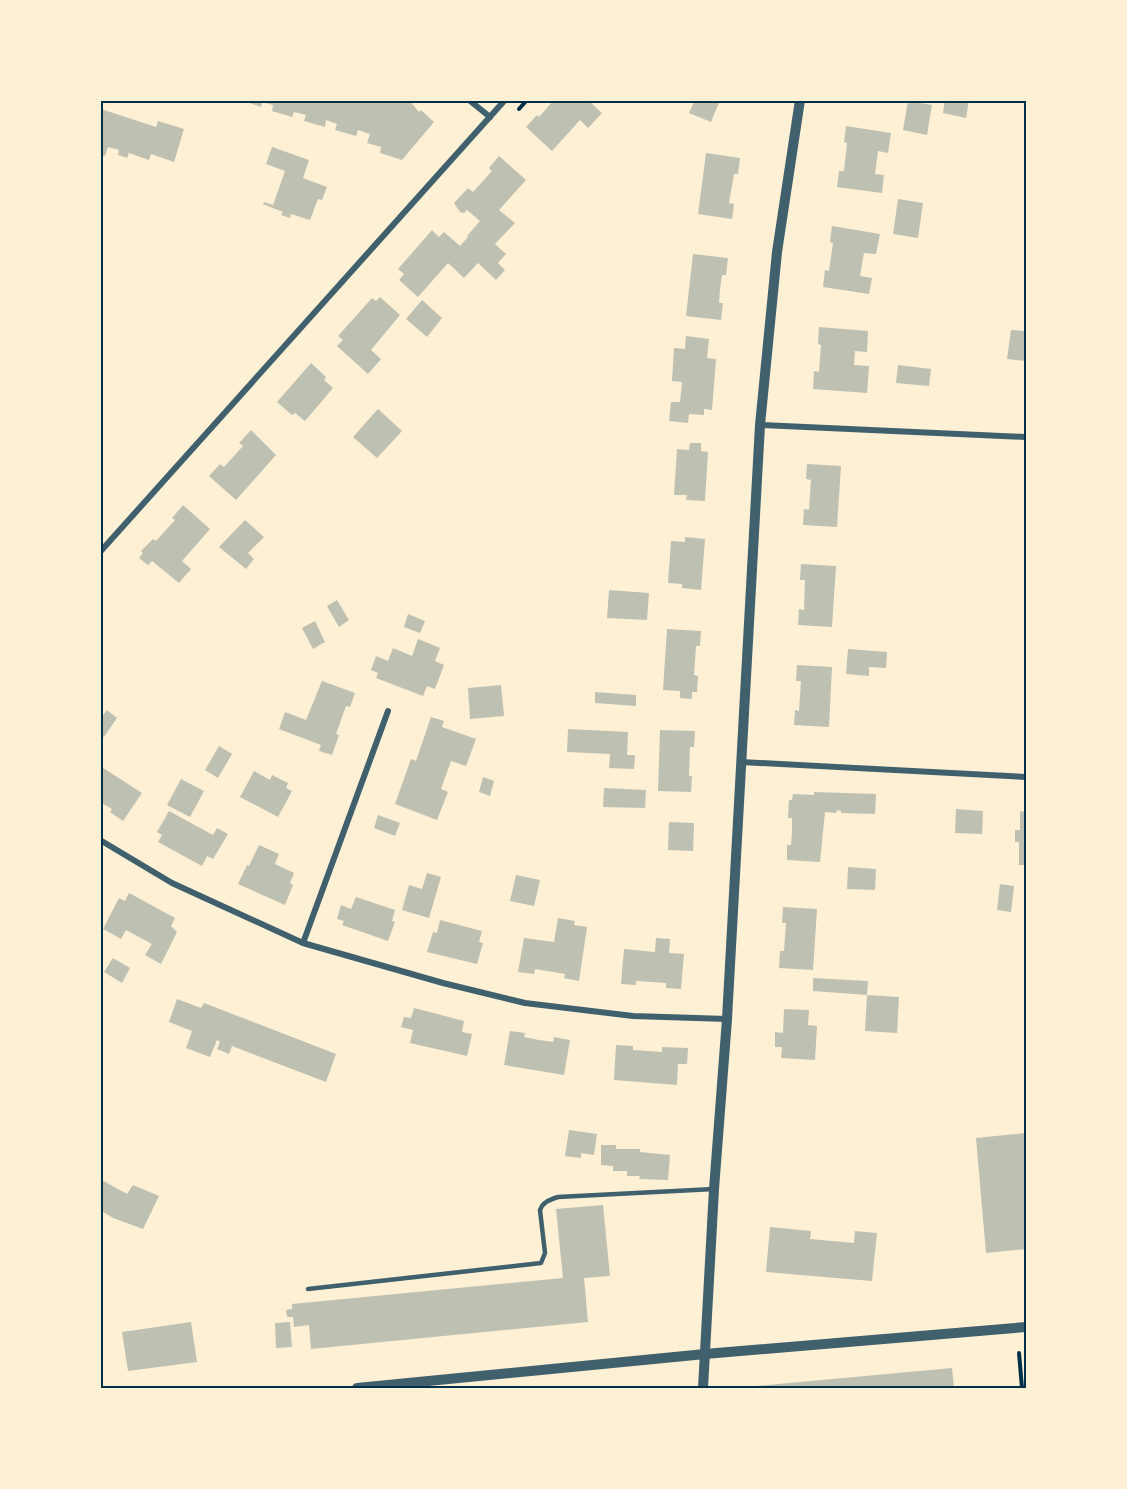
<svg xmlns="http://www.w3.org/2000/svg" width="1127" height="1489" viewBox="0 0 1127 1489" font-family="Overpass,sans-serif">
  <rect width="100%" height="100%" fill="#fdf0d5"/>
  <g fill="#bec0b2">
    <polygon points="241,100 409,100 419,112 421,110 434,122 402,160 380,153 381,147 367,143 370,134 358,130 356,136 335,130 337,124 326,120 325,127 304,121 306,115 294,112 292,117 272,111 273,105 262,102 261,107"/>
    <polygon points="554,100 588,100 602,113 588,128 580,120 552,151 526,127 537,115 539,117"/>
    <polygon points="695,100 720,100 711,122 689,113"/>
    <polygon points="945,100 969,100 966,118 943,113"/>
    <polygon points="908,101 932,105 927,135 903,130"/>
    <polygon points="101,109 156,127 158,121 184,129 174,162 151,154 149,160 129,153 127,158 118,155 119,150 108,147 105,156 100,155"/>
    <polygon points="846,126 891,133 888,153 878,151 875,174 884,175 882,193 837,187 839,171 844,171 847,143 844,142"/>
    <polygon points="272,147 309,160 303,178 327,187 322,200 318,199 310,220 291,214 290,218 281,215 283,212 263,204 264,202 273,205 285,171 266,164"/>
    <polygon points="706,153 740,158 738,174 734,174 729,203 734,204 732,219 698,214"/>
    <polygon points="499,156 526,180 499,210 515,223 495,244 506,254 498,263 505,270 496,280 478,263 464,278 448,263 418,297 399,280 404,274 398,269 432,230 439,237 444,232 460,246 468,237 467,236 480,221 467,210 464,213 460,212 454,203 468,188 473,192 492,171 489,168"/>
    <polygon points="898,199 923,203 918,238 893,234"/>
    <polygon points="832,226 880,234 876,254 864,253 860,276 872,278 869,294 823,287 825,270 829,271 833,243 830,242"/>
    <polygon points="693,254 728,258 726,275 722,275 720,289 719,303 723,303 721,320 686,316"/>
    <polygon points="380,297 400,315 371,350 381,359 368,374 337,346 343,340 338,336 372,298 376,301"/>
    <polygon points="422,300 442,318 427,337 406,319"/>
    <polygon points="819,327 868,331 867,352 855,351 854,365 869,366 867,393 813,389 814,371 819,372 821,345 818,344"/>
    <polygon points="1011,330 1026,331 1026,361 1007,359"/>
    <polygon points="686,336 709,339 707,358 716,359 712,410 704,409 704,415 689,414 688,423 669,421 671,402 680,402 682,382 672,381 674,348 685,349"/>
    <polygon points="311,363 326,377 324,380 333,388 305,421 295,413 292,415 277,402"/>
    <polygon points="898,365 931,369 929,386 896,383"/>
    <polygon points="378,409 402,431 377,458 353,437"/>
    <polygon points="251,430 276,455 236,500 209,476 220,464 224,467 243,446 239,443"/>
    <polygon points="690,443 701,443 701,451 708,452 705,501 686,500 687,495 674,495 677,449 689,450"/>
    <polygon points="807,464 841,466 837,527 803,525 804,509 809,510 811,480 806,479"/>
    <polygon points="183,505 210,529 182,561 191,569 179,583 152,561 148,565 139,558 143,553 141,551 153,539 156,541 175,520 172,518"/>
    <polygon points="245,520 264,537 248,553 254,559 246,569 219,547"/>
    <polygon points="685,537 705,539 701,590 682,588 682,584 668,583 671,541 685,542"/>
    <polygon points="801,564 836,566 832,627 798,625 799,609 804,610 805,580 800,580"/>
    <polygon points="609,590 649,593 647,620 607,618"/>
    <polygon points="337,600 349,620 339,627 327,606"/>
    <polygon points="408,614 425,621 420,633 404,627"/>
    <polygon points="315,621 325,642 313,649 302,628"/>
    <polygon points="667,629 701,631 700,646 696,646 694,675 698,676 697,692 692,692 692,699 680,698 680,691 663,690"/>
    <polygon points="418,639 440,648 435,661 444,665 435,689 427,686 423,696 376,678 378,673 371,670 376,656 388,661 393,648 412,656"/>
    <polygon points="848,649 887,652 886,668 869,667 869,676 846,674"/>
    <polygon points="797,665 832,667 829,727 794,725 795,710 799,711 801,681 796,681"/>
    <polygon points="322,681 355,693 350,707 346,706 336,734 339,735 332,755 319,751 321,745 279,729 285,712 306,720"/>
    <polygon points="501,685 504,716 470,719 468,688"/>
    <polygon points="595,692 636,695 636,706 595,703"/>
    <polygon points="107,710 117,718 104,737 100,735 100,719"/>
    <polygon points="431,717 444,721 442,727 476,739 466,766 451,761 441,789 448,792 437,820 395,804 411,759 416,761"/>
    <polygon points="568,729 628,732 627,755 635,755 634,769 609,768 610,754 567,752"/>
    <polygon points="660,730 695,731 694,747 690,747 689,776 692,776 691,792 658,791"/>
    <polygon points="219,746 232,754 218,778 205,770"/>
    <polygon points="100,766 142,793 123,821 110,812 112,809 100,802"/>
    <polygon points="254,771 270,780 272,775 288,783 286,788 292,791 278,817 240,797"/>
    <polygon points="483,777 494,781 490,796 479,792"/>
    <polygon points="181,779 204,791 190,817 167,805"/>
    <polygon points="604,788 646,790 645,808 603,807"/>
    <polygon points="814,792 876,794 875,814 841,813 841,811 837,810 836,813 825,812 820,862 787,860 787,845 791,845 792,832 792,818 788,818 789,800 792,800 793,794 814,795"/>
    <polygon points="956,809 983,811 982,834 955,833"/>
    <polygon points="169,811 213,835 217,828 228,834 213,859 207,856 202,866 158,842 162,835 157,832"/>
    <polygon points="1020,811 1026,812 1026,865 1019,865 1019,842 1015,842 1015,830 1020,830"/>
    <polygon points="378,815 400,823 395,836 374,828"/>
    <polygon points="669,822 694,823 693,851 668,850"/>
    <polygon points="259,845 279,854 275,864 294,873 290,883 293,885 285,905 238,884 247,865 249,866"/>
    <polygon points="848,867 876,869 875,890 847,889"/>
    <polygon points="427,873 441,877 429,918 402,910 409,885 422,889"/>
    <polygon points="516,875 540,880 534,906 510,901"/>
    <polygon points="1000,884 1014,886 1011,912 997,910"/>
    <polygon points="129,893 175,918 171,926 177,932 161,964 145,955 152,944 126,930 121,939 103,929 119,898 125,901"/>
    <polygon points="356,897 395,910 392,921 395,922 388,941 342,925 344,921 337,919 341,905 351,909"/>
    <polygon points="783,907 817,909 813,970 779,968 780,951 784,951 786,923 782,923"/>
    <polygon points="558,918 575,921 574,925 587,927 579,981 564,978 565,974 535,969 534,974 518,972 524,938 554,942"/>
    <polygon points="440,920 482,931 479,942 483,943 477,964 427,952 433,932 437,933"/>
    <polygon points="656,938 670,939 669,953 684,954 681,989 666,988 666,983 653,982 636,981 636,985 621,984 624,949 655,952"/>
    <polygon points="113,958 130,968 122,983 104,972"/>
    <polygon points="813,978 868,981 867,995 813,991"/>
    <polygon points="867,995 899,997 897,1033 865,1031"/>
    <polygon points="177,999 201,1008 204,1003 336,1054 326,1082 232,1046 229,1054 217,1049 220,1042 217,1040 210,1057 186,1048 192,1031 169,1022"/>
    <polygon points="414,1008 464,1021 462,1032 472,1034 467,1056 410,1043 413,1030 401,1027 404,1017 411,1018"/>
    <polygon points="784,1009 809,1010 808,1025 817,1026 815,1060 781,1058 782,1047 775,1047 775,1032 783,1033"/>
    <polygon points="510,1031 525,1033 524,1037 539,1040 553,1042 554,1037 570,1040 564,1075 504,1065"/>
    <polygon points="616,1045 633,1046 633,1050 662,1052 662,1047 688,1048 687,1064 678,1064 677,1085 614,1080"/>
    <polygon points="569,1130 597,1134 594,1155 581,1153 581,1158 565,1156"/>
    <polygon points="1025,1133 1026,1249 986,1253 976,1138"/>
    <polygon points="601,1145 616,1145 616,1149 640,1149 640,1152 670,1155 668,1180 639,1179 640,1176 627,1176 627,1171 613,1171 613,1166 601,1165"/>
    <polygon points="100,1179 127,1194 133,1185 159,1196 143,1229 113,1218 100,1210"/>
    <polygon points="603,1205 610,1276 584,1278 588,1322 311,1349 309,1325 294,1327 293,1317 287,1317 286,1310 292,1309 292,1304 563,1278 556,1209"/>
    <polygon points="770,1227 811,1231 810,1239 854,1243 855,1231 877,1233 872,1281 766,1272"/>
    <polygon points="191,1322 197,1362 128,1371 122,1332"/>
    <polygon points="290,1322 292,1347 276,1348 275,1323"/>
    <polygon points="952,1368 954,1388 756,1388 756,1386"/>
  </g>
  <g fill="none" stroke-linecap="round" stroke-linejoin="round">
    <g stroke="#003049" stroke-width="4">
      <polyline points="519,109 527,100"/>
      <polyline points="1019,1353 1022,1388"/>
    </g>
    <path stroke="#3f606c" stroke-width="4.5" d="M308,1289L541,1263L545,1253L540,1210C543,1202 549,1200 558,1197L714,1189"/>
    <g stroke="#3f606c" stroke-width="6">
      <polyline points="469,100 490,117"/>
      <polyline points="760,425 1026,437"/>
      <polyline points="100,552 505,100"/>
      <polyline points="741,762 1026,777"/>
      <polyline points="100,840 172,883 303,943 443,983 525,1003 633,1016 727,1019"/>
      <polyline points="303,943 388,711"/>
    </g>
    <g stroke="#3f606c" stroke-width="10">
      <polyline points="357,1388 705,1354 1026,1327"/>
      <polyline points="703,1388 714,1189 727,1019 760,425 777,252 800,100"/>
    </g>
  </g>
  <rect width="1127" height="1489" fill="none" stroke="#fdf0d5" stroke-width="204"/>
  <rect x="102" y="102" width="923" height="1285" fill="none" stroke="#003049" stroke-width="2"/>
</svg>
